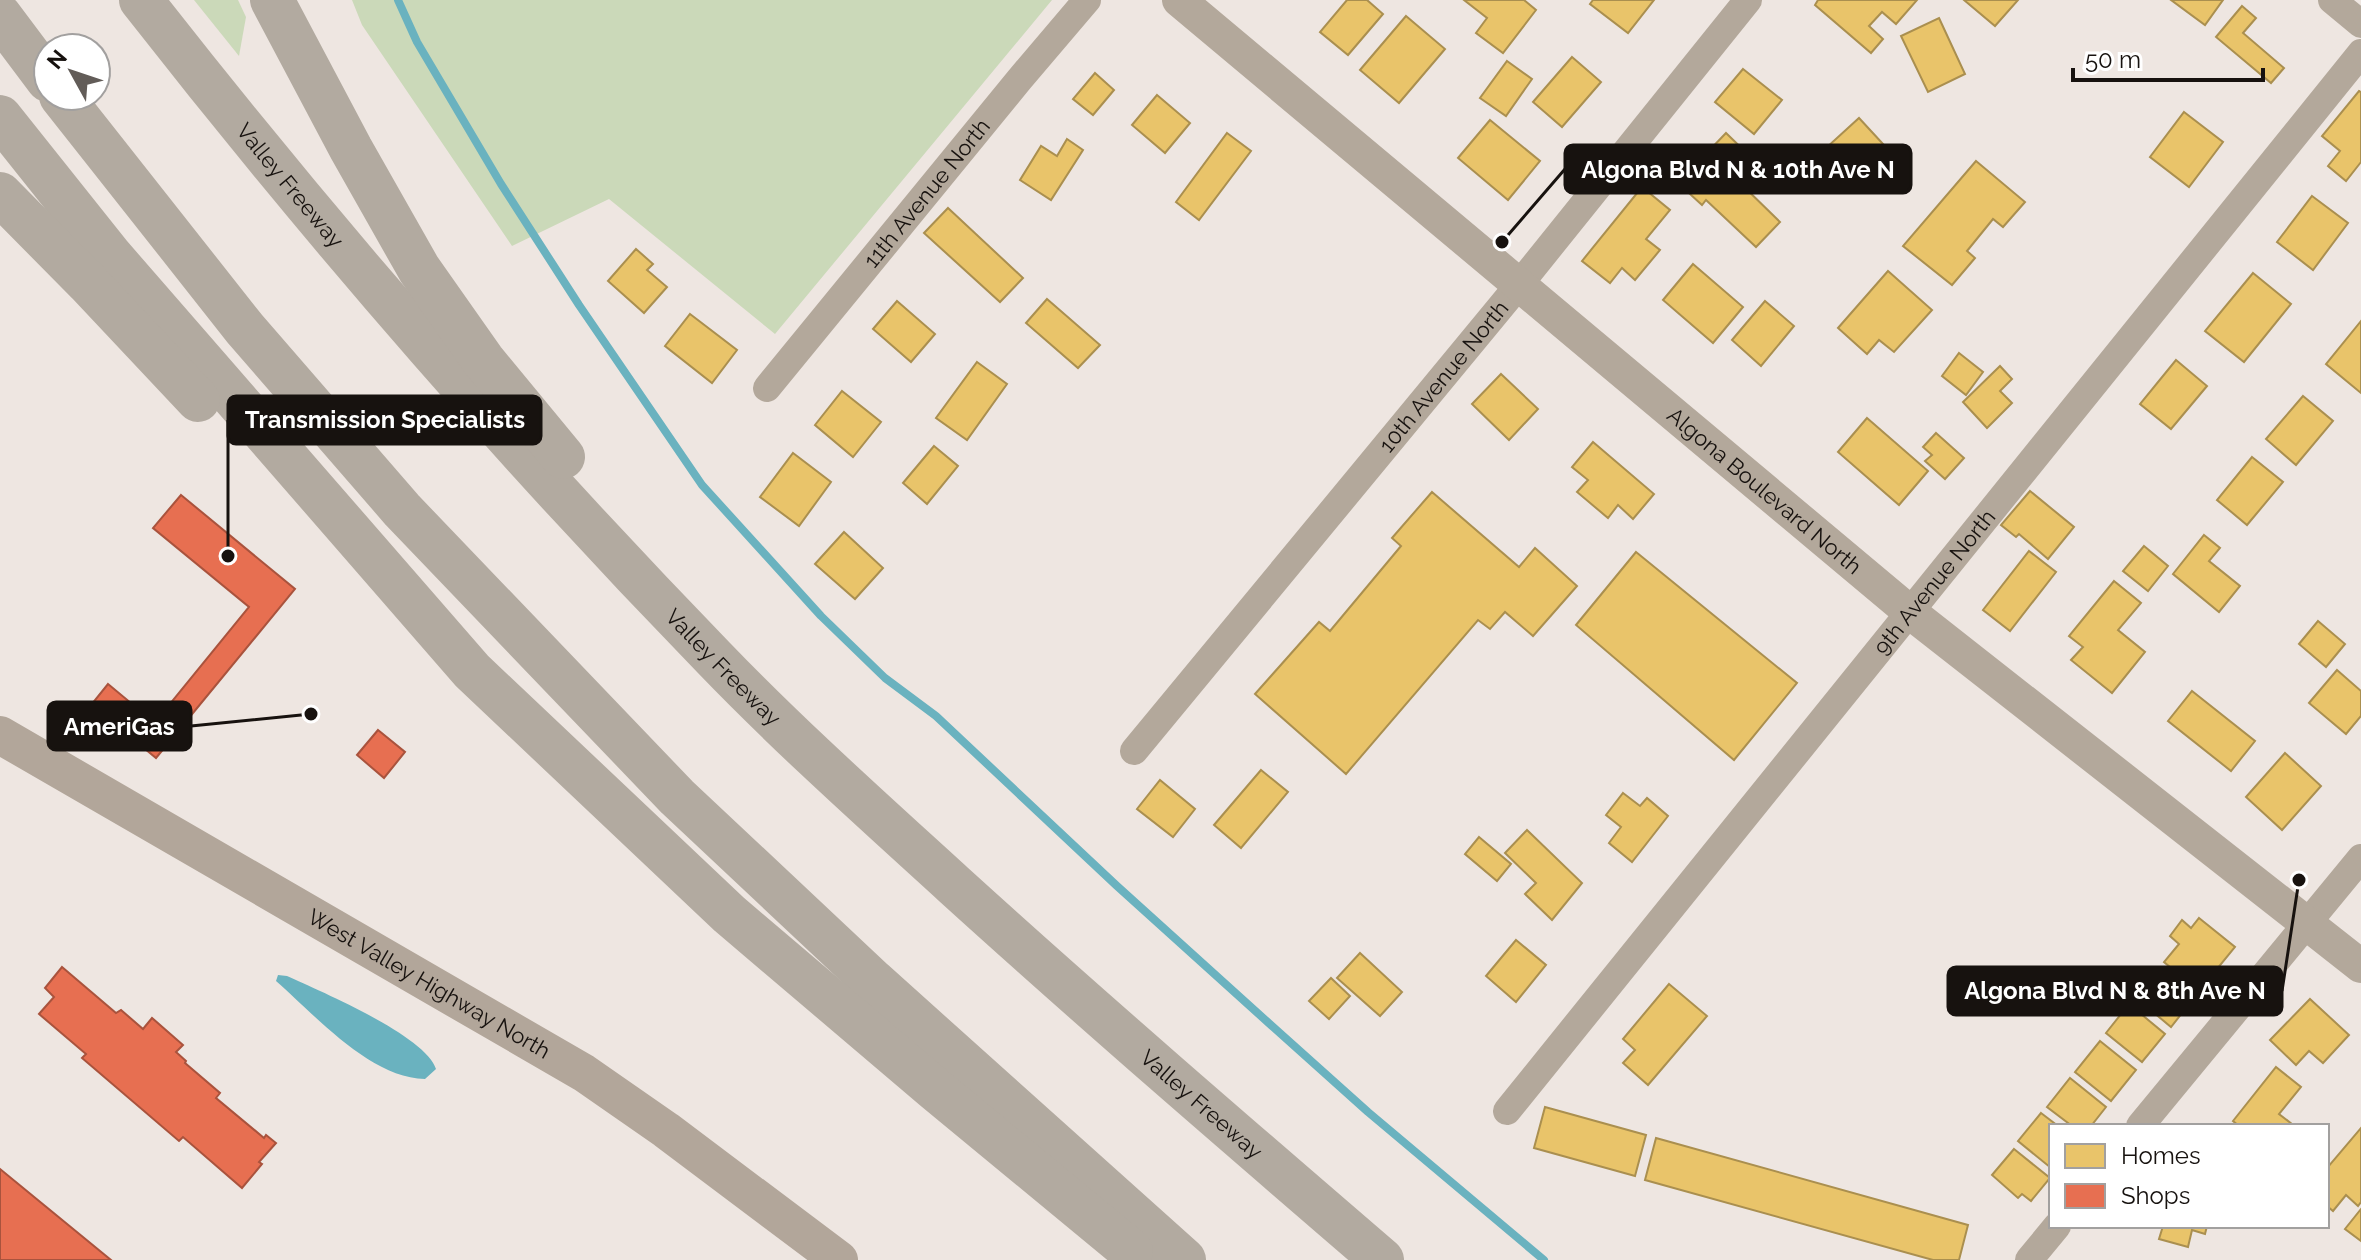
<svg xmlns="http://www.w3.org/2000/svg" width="2361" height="1260" viewBox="0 0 2361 1260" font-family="Raleway,sans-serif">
  <rect width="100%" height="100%" fill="#eee6e1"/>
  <g fill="#cbd9b9">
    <polygon points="194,0 238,0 246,17 239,56"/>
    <polygon points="352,0 1052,0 775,334 609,199 512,246 362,25"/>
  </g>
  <path fill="#6ab2bf" d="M278,975L287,976C320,991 426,1036 436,1069L425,1079C370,1078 315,1015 276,981Z"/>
  <g fill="#e9c46a" stroke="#aa8f4f" stroke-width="2">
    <polygon points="1347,0 1367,0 1383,14 1348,55 1320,32"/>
    <polygon points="1464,0 1524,0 1536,10 1503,53 1476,33 1487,18"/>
    <polygon points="1593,0 1654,0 1628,33 1590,4"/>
    <polygon points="1818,0 1917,0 1896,24 1882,12 1869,26 1883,39 1871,53 1815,5"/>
    <polygon points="1964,0 2018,0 1995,26"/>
    <polygon points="2171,0 2223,0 2205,25"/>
    <polygon points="2242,6 2256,18 2243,33 2284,68 2271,83 2216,37"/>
    <polygon points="1406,16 1445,49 1399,103 1360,70"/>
    <polygon points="1939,18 1965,74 1928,92 1901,36"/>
    <polygon points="1572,57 1601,82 1562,127 1533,102"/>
    <polygon points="1507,61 1532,79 1506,116 1480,98"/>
    <polygon points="1743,69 1782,100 1754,134 1715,102"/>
    <polygon points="1095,73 1114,90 1093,115 1073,99"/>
    <polygon points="2359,91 2361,92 2361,162 2346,181 2328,166 2340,151 2322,136"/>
    <polygon points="1157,95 1190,123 1165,153 1132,125"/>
    <polygon points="2184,112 2223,142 2189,187 2150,157"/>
    <polygon points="1859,118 1883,144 1867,159 1879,172 1862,188 1826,148"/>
    <polygon points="1490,120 1540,161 1508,200 1458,158"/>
    <polygon points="1227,133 1251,151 1199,220 1176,202"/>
    <polygon points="1726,133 1757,163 1738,181 1780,222 1756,247 1706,200 1702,205 1678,183"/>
    <polygon points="1067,139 1083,150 1051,200 1020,180 1041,146 1057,156"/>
    <polygon points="1976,161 2025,202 2003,227 1993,219 1967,251 1975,258 1952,285 1903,246"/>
    <polygon points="1642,187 1670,210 1646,239 1660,250 1635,280 1622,268 1610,283 1582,261"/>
    <polygon points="2312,196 2348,223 2313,270 2277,242"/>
    <polygon points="948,208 1023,278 1000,302 924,233"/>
    <polygon points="636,249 653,264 647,270 667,287 644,313 608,281"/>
    <polygon points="1693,264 1743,307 1713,343 1663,300"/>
    <polygon points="1888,271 1932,310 1894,352 1879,340 1867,354 1838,328"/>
    <polygon points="2253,273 2291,304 2244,362 2205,331"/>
    <polygon points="1047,299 1100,345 1078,368 1026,323"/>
    <polygon points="897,301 935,334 911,362 873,329"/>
    <polygon points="1765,301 1794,326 1761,366 1732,340"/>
    <polygon points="690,314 737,350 712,383 665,346"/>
    <polygon points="2361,321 2361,393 2326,364"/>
    <polygon points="1959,353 1983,372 1966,395 1942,376"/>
    <polygon points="2176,360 2207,386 2171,429 2140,404"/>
    <polygon points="977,362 1007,384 967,440 936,418"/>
    <polygon points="2000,366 2012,379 2000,391 2012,403 1987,428 1963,402"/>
    <polygon points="1501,374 1538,409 1509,440 1472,404"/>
    <polygon points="842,391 881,422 853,457 815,425"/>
    <polygon points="2303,396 2333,421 2296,465 2266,439"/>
    <polygon points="1867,418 1928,471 1899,505 1838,452"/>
    <polygon points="1936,433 1964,458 1945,479 1925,461 1932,455 1923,447"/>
    <polygon points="1593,442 1654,494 1633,519 1618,505 1608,518 1577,492 1588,480 1572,467"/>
    <polygon points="934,446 958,466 927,504 903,483"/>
    <polygon points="793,453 831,482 799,526 760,497"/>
    <polygon points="2252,457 2283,482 2247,525 2217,500"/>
    <polygon points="2030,491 2074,527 2048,559 2019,534 2016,537 2001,525"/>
    <polygon points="1432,492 1519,567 1535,548 1577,586 1533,636 1505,612 1490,629 1478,620 1346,774 1255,694 1319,622 1330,631 1401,546 1392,538"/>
    <polygon points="844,532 883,568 855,599 815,564"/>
    <polygon points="2204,535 2220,548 2209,561 2240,586 2219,612 2173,574"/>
    <polygon points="2144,546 2168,566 2148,591 2123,571"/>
    <polygon points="2029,551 2056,572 2010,631 1983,610"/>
    <polygon points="1636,552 1797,683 1734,760 1576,625"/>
    <polygon points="2114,581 2141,603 2118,630 2145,652 2112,693 2071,660 2083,647 2069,636"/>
    <polygon points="2318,621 2345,644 2326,667 2299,644"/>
    <polygon points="2337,670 2361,691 2361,716 2346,734 2309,703"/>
    <polygon points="2192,691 2255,741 2231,771 2168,721"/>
    <polygon points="2285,753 2321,786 2282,830 2246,797"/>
    <polygon points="1261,770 1288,792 1241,848 1214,825"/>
    <polygon points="1160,780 1195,809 1173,837 1137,809"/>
    <polygon points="1623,793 1640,806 1647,798 1668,816 1632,862 1609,843 1621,827 1606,815"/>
    <polygon points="1527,830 1582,883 1552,920 1525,894 1536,883 1505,853"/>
    <polygon points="1479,837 1511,864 1497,881 1465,854"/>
    <polygon points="2199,918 2235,947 2199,991 2164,962 2179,944 2170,936 2182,920 2191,928"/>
    <polygon points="1516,940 1546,965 1516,1002 1486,976"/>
    <polygon points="1360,953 1402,992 1380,1016 1337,978"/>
    <polygon points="2158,969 2194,998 2171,1027 2135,997"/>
    <polygon points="1331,978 1350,996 1329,1019 1309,1001"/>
    <polygon points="1669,984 1707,1016 1648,1085 1623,1063 1635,1050 1623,1039"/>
    <polygon points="2310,999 2349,1035 2323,1063 2309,1051 2296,1065 2270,1040"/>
    <polygon points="2129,1004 2165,1034 2142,1062 2106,1033"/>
    <polygon points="2100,1041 2136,1070 2111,1101 2075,1072"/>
    <polygon points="2276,1067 2301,1087 2279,1114 2292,1124 2290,1126 2239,1126 2233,1121"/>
    <polygon points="2070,1078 2106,1107 2091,1126 2072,1126 2047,1107"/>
    <polygon points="1545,1107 1646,1135 1635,1176 1534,1148"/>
    <polygon points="2041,1113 2058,1126 2051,1126 2051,1168 2018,1141"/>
    <polygon points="2361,1128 2361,1202 2358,1206 2346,1195 2333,1211 2327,1206 2327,1168"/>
    <polygon points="1656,1138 1968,1225 1959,1260 1933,1260 1645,1180"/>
    <polygon points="2014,1149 2050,1178 2031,1201 2022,1194 2018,1198 1992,1175"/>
    <polygon points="2361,1209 2361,1241 2345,1229"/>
    <polygon points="2163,1226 2207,1226 2205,1234 2192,1230 2188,1247 2159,1239"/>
  </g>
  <g fill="#e76f51" stroke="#a9533d" stroke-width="2">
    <polygon points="181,495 295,589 156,758 138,743 249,607 153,528"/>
    <polygon points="108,684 149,718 132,738 91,705"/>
    <polygon points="378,730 405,752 384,778 357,755"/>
    <polygon points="62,967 116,1013 121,1010 143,1029 152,1018 183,1045 176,1052 186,1061 185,1063 220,1093 216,1098 264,1138 266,1135 276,1143 259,1162 262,1164 242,1188 183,1137 179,1141 82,1058 86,1054 39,1014 54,997 45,988"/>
    <polygon points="0,1169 111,1260 0,1260"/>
  </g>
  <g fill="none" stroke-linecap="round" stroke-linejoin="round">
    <polyline stroke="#6ab2bf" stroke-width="8" points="398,0 417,42 501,184 579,305 702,485 821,616 885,678 936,716 1117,886 1272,1026 1368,1112 1544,1260"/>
    <g stroke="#b3a89b" stroke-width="28">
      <polyline points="2332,0 2361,24"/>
      <path id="s1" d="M767,388L1019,80L1087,0"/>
      <path id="s2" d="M1134,751L1518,286L1748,0"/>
      <path id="s3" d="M1507,1111L2361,53"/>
      <polyline points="2140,1126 2361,858"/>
      <polyline points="2029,1260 2057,1226"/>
    </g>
    <path stroke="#b3a89b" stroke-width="34" id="s4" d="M1179,0L1911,613L2361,966"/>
    <path stroke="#b2a69a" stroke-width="38" id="s5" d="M0,735L584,1073L666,1130L839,1260"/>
    <g stroke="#b2aaa0" stroke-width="44">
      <path id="s6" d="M141,0C320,229 511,449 714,658C790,737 872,810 953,884C1094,1012 1238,1136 1382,1260"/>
      <polyline points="272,0 351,149 419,269 483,360 563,457"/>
      <polyline points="0,16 48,80"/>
      <polyline points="61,96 245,329 402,510 677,797 873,981 1184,1260"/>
      <polyline points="0,117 110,255 472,671 729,914 936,1090 1131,1251"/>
      <polyline points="0,194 88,283 198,400"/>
    </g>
  </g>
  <g text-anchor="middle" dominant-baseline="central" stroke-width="8" stroke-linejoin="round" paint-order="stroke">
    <g font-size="22" fill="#17120f" stroke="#fff">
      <text stroke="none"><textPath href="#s6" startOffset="238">Valley Freeway</textPath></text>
      <text stroke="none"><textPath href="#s1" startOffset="252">11th Avenue North</textPath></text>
      <text stroke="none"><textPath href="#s2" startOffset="486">10th Avenue North</textPath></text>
      <text stroke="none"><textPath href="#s4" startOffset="764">Algona Boulevard North</textPath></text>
      <text stroke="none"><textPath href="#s3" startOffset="680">9th Avenue North</textPath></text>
      <text stroke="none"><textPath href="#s6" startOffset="886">Valley Freeway</textPath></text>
      <text stroke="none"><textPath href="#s5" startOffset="496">West Valley Highway North</textPath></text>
      <text stroke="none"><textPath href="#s6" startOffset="1534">Valley Freeway</textPath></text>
    </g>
  </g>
  <path fill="none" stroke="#17120f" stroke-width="3" d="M1502 242L1565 169M228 556L228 420M311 714L191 726M2299 880L2282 991"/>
  <g fill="#17120f" stroke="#fff" stroke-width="3">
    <circle cx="1502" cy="242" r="8"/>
    <circle cx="228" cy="556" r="8"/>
    <circle cx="311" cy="714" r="8"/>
    <circle cx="2299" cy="880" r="8"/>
  </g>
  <g fill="#17120f" stroke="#17120f" stroke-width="3">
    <rect x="1565" y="145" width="346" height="48" rx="8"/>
    <rect x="228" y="396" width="313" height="48" rx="8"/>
    <rect x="48" y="702" width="143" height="48" rx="8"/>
    <rect x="1948" y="967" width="334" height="48" rx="8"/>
  </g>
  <g font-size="24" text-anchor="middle" font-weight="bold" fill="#fff">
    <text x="1738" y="178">Algona Blvd N &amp; 10th Ave N</text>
    <text x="385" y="428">Transmission Specialists</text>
    <text x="119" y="735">AmeriGas</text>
    <text x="2115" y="999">Algona Blvd N &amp; 8th Ave N</text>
  </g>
  <rect x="2049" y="1124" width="280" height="104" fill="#ffffff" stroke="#a2a09f" stroke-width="2"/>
  <rect x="2065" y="1144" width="40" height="24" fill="#e9c46a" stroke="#a2a09f" stroke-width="2"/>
  <text x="2121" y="1164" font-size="24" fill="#17120f">Homes</text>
  <rect x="2065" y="1184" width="40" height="24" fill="#e76f51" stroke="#a2a09f" stroke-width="2"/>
  <text x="2121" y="1204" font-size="24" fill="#17120f">Shops</text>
  <g transform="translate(72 72) rotate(310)"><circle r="38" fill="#ffffff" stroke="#a2a09f" stroke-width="2"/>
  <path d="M0-6L14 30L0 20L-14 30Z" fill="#625c58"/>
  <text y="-12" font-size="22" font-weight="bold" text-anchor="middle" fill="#17120f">N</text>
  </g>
  <path d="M2073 68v12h190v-12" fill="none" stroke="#17120f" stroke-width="4"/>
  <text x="2085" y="68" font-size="24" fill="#17120f" stroke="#ffffff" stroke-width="6" paint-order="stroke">50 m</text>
</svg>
